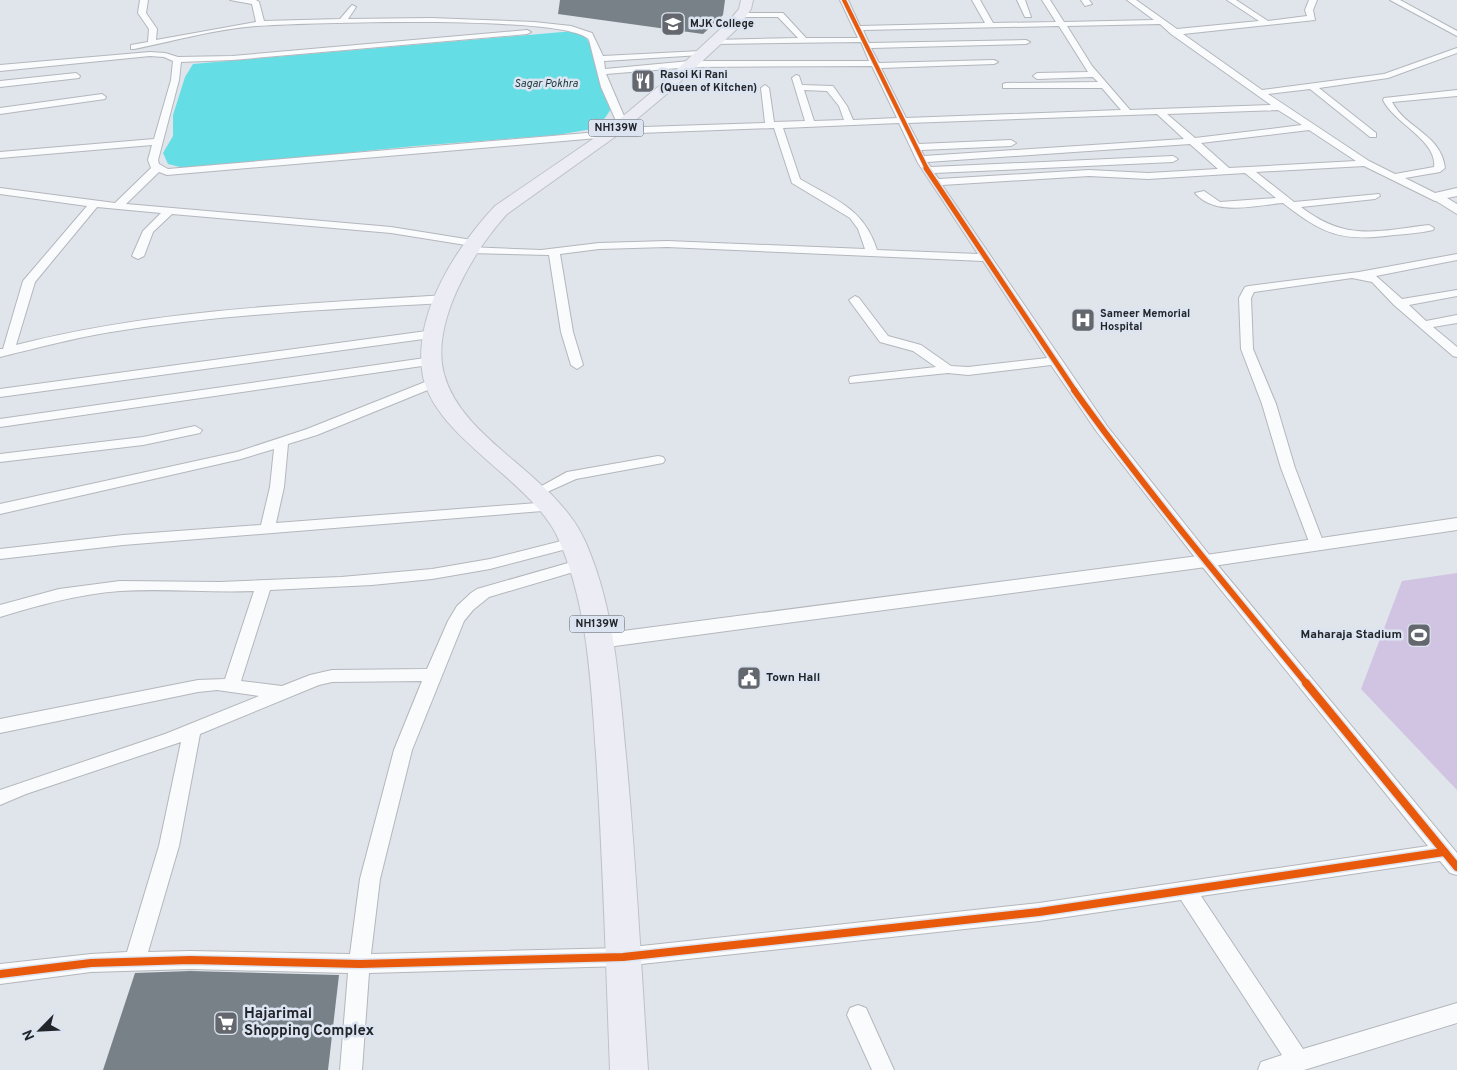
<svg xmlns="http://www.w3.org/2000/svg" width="1457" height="1070" viewBox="0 0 1457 1070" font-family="Overpass,sans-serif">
  <rect width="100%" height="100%" fill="#e0e5eb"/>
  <polygon fill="#d1c3e2" points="1457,573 1457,790 1361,689 1402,581"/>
  <polygon fill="#65dde5" points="574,31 585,37 594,49 611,109 605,118 592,129 557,135 415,146 188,169 168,164 163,153 173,136 173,115 185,77 193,64"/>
  <g fill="#778187">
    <polygon points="560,0 725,0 723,15 703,34 558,14"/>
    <polygon points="190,971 339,975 328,1070 103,1070 135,973"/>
  </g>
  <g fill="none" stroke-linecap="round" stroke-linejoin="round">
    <g stroke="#b3b7bc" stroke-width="2">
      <g id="minor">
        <path d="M140,0H148L146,13L157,29L156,40L256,22L252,4L230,0H256L259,2L264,21L340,19L352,5L356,7L348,19L431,18L534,22L571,26L592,33L603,56L701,51L705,53L701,55L604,61L605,69L690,61H869L861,42L713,44L709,42L713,40L798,38L778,17H738L737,15L741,13H783L806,38H858L840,0H848L860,26L985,23L972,0H980L993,23L1056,22L1042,0H1050L1064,22L1154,20L1127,0H1136L1177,29L1259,21L1227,0H1236L1268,21L1307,16L1305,10L1309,0H1317L1313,10L1315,20L1183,34L1262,90L1384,74L1457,48V53L1388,78L1319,88L1376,133V137H1370L1310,89L1268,94L1369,161L1395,174L1434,167C1438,141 1394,123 1383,100L1384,98L1457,90V96L1392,102C1406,129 1441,134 1445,168L1440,172L1405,178L1443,197V201H1435L1364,166L1256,172L1294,202L1379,194L1380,196L1375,199L1301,207C1347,242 1377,231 1429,225L1434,228L1433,230C1420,233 1407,234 1394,235C1342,242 1324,235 1283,203C1255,205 1216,217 1195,193L1204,191L1220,202L1276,198L1245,173L1148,179L1089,176L942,185L1107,426L1211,557L1457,853V875L1450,873L1440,861L1201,896L1303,1049L1457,1003V1023L1304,1070H1258L1261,1062L1282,1055L1181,900L1039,921L623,966L369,973L362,1070H340L348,973L190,969L91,972L0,984V964L91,954L127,952L159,846L181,742L26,794L0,805V790L165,734L259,696L217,690L198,692L0,733V719L198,680L225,679L254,591C209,593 165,588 120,591C78,594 40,605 0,617V605L59,589L120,581L220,582L341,577L432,569L490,559L573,538L578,540L581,543L578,546L490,569L432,579L372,585L270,590L241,681L282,686L310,675L332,670L427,669L448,621L457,606L471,593L477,589L582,559L587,560L590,564L587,568L489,597L473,610L464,621L412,750L380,879L371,954L623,948L1039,903L1428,846L1201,565L1097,432L1051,365L968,375L948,373L850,383L849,380L850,377L855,376L936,367L913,351L880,342L849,300L855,296L859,298L888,336L921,345L951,366L968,367L1047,358L983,261L667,247L599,249L560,254L573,332L583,365L577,369L571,365L561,332L549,255L468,253L463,250L468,247L541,250L599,243L667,241L865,249L858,229L850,218L792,183L774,128L613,134L609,137L167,175L159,172L126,204L391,227L472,240L477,243L472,246L391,233L172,214L153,232L144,256L138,259L132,256L143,231L161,213L97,207L35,282L16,345C157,309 302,304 446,295L452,299L446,303C334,309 222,314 111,332C73,338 37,348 0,357V349H3L23,281L87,206L0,194V188L115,203L151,168L148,160L152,145L0,158V152L154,139L171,80L173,61L164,57L150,56L0,71V65L150,52L165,53L178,57L232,56L527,30L531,32L527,34L232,60L181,62L179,80L158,160L159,164L168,169L610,131L614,128L765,123L761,88L765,85L769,88L774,122L805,121L792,78L796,75L799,76L802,85L833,86L847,106L853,120L897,118L872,66L691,67L606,74L627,123L622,126L617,123L601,87L589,40C570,14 301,23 257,26C216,29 174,41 134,49H131V45L148,42L149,29L138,13ZM1160,24L1171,34L1271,105L1130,110L1092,66L1067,26ZM1059,26L1088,72L1037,73L1033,76L1037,79L1093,77L1098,82L1006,83L1003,84V88H1102L1121,110L906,118L881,68L994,64L998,62L994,60L879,63L871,48L1026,44L1030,42L1026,40L869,43L863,30ZM804,90L827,91L839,106L844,120L814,121ZM1278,110L1302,125L1195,138L1167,114ZM1157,114L1184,139L924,156L921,150L1011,146L1016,143L1011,140L919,144L908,123ZM899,123L918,163L978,254L877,250C864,208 835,200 800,179L783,128ZM1309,130L1356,161L1229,168L1201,143ZM1190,144L1218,169L1148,173L1089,170L939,179L934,173L1173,162L1178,159L1173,156L931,167L927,162ZM422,681L394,750L360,879L350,954L190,951L148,952L179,846L200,734L319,685L332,682Z"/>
        <polygon points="1017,0 1025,0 1031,17 1025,17"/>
        <polygon points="1081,0 1089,0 1092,4 1085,6"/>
        <polygon points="1390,0 1400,0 1457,31 1457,36"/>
        <polygon points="76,73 80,76 79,78 0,87 0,81"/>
        <polygon points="102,94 106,97 105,99 0,114 0,108"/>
        <polygon points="1457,254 1457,260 1376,276 1402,299 1457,290 1457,296 1409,305 1426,321 1457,315 1457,323 1433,327 1457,347 1457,357 1453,356 1394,305 1372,282 1352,278 1254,292 1251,298 1253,349 1276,404 1295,468 1324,544 1316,549 1311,547 1281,468 1262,404 1241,349 1239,298 1245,287 1249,286 1359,272"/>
        <polygon points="434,330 438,331 440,334 438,337 0,397 0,389"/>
        <polygon points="432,357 436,358 438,361 436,364 0,427 0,419"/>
        <polygon points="435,378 440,379 441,382 440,385 317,435 288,444 284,487 276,523 550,502 555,504 557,507 555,510 123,545 0,559 0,549 123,535 261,525 270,487 274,449 241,459 0,514 0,504 237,452 307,429"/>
        <polygon points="195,426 202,430 200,433 143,445 0,462 0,454 143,437"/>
        <polygon points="658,456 663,457 665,460 663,463 576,479 536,497 529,493 567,472"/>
        <polygon points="858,1005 866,1008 894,1070 872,1070 847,1015 850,1008"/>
      </g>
    </g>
    <g stroke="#b3b7bc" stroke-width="2">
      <g id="tertiary">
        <polygon points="1457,188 1457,196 1447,198 1457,204 1457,214 1433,199 1435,193"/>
        <polygon points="1457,518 1457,530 1206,567 600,648 593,646 590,641 593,636 600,634 1206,555"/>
      </g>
    </g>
    <g stroke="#bfc2c5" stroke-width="2">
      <path id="trunk" d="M741,0H753L751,9L739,27L669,92L619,134L507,214C474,250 430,323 444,374C462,441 555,474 585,541C615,608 619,684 626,756C636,861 641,965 648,1070H610C606,965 603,859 596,754C591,683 588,607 559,540C533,479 429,436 422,370C415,311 456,248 495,206L609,128L659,86L729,21L739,9Z"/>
    </g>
    <use href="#minor" fill="#fafbfc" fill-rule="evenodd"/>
    <use href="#tertiary" fill="#fafbfc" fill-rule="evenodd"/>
    <use href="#trunk" fill="#ecedf4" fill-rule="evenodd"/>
    <g stroke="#dbe4f0" stroke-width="5.5">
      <polyline id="cycleway-far3" points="844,0 927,169"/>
    </g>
    <g stroke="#dbe4f0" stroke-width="8">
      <polyline id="cycleway-far2" points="926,168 1075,391"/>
    </g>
    <g stroke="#dbe4f0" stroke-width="9">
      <path id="cycleway-far1" d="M1074,390C1147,492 1228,588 1307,684"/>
    </g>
    <g stroke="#dbe4f0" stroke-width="11">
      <g id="cycleway">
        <polyline points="1306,683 1457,867"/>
        <polyline points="0,974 91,963 190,960 360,964 623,957 1039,912 1444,852"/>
      </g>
    </g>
    <use href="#cycleway-far3" stroke="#e8590c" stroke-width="4"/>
    <use href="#cycleway-far2" stroke="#e8590c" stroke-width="5"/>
    <use href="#cycleway-far1" stroke="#e8590c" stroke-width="6"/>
    <use href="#cycleway" stroke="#e8590c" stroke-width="8"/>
  </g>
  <defs>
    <g id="university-square" transform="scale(1.25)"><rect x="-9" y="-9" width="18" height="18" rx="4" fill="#64686e" stroke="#dbe4f0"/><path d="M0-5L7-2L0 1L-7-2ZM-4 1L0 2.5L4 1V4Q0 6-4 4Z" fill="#fff"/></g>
    <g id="restaurant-square" transform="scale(1.25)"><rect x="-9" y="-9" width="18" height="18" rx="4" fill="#64686e" stroke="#dbe4f0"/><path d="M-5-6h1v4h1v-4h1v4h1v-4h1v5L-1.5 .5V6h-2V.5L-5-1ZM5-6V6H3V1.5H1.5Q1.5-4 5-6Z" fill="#fff"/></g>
    <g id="hospital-square" transform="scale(1.25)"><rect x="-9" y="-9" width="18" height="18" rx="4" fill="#64686e" stroke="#dbe4f0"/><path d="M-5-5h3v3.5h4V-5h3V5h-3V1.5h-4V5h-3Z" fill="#fff"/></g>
    <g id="stadium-square" transform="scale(1.25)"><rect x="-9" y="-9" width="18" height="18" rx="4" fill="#64686e" stroke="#dbe4f0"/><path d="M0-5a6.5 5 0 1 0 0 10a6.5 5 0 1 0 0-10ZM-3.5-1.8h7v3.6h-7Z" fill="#fff"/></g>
    <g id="civic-square" transform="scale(1.25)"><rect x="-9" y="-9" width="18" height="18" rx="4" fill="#64686e" stroke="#dbe4f0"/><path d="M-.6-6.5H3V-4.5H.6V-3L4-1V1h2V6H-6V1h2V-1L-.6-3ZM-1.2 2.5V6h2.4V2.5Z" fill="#fff"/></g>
    <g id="supermarket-square" transform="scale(1.25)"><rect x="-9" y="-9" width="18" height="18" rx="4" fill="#64686e" stroke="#dbe4f0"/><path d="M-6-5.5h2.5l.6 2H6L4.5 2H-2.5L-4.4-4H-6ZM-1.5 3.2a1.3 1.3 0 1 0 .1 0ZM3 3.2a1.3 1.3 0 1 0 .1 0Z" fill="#fff"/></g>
  </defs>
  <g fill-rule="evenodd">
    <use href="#university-square" x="673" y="24"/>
    <use href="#restaurant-square" x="643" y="81"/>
    <use href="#hospital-square" x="1083" y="320"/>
    <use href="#stadium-square" x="1419" y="635"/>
    <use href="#civic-square" x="749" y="678"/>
    <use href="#supermarket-square" x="226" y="1023"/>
  </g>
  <g text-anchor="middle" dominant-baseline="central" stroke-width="5" stroke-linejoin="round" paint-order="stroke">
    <g font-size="11" font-weight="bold" fill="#22252a" stroke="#dbe4f0" text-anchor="start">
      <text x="690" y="24">MJK College</text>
      <text x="660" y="75">Rasoi Ki Rani<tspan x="660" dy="13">(Queen of Kitchen)</tspan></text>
      <text x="1100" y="314">Sameer Memorial<tspan x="1100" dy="13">Hospital</tspan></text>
    </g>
    <g font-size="11" font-style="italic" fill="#1c3637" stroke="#dbe4f0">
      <text x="546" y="84">Sagar Pokhra</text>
    </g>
    <g fill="#dbe4f0" stroke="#5a5e65" stroke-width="1">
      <rect x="588.5" y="119.5" width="55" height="17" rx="4"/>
      <rect x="569.5" y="615.5" width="55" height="17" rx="4"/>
    </g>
    <g font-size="11" font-weight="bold" fill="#22252a">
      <text x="616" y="128">NH139W</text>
      <text x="597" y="624">NH139W</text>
    </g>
    <g font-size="12" font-weight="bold" fill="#22252a" stroke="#dbe4f0" text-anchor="end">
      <text x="1402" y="635">Maharaja Stadium</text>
      <text x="766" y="678" text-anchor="start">Town Hall</text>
    </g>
    <g font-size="15" font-weight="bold" fill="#22252a" stroke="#dbe4f0" text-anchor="start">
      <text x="244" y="1014">Hajarimal<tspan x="244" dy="17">Shopping Complex</tspan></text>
    </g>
  </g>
  <g transform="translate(40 1030) rotate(246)" stroke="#dbe4f0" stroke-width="4" paint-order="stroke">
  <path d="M0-4L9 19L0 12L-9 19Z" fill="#22252a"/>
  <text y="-8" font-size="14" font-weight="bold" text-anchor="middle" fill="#22252a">N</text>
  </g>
</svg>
